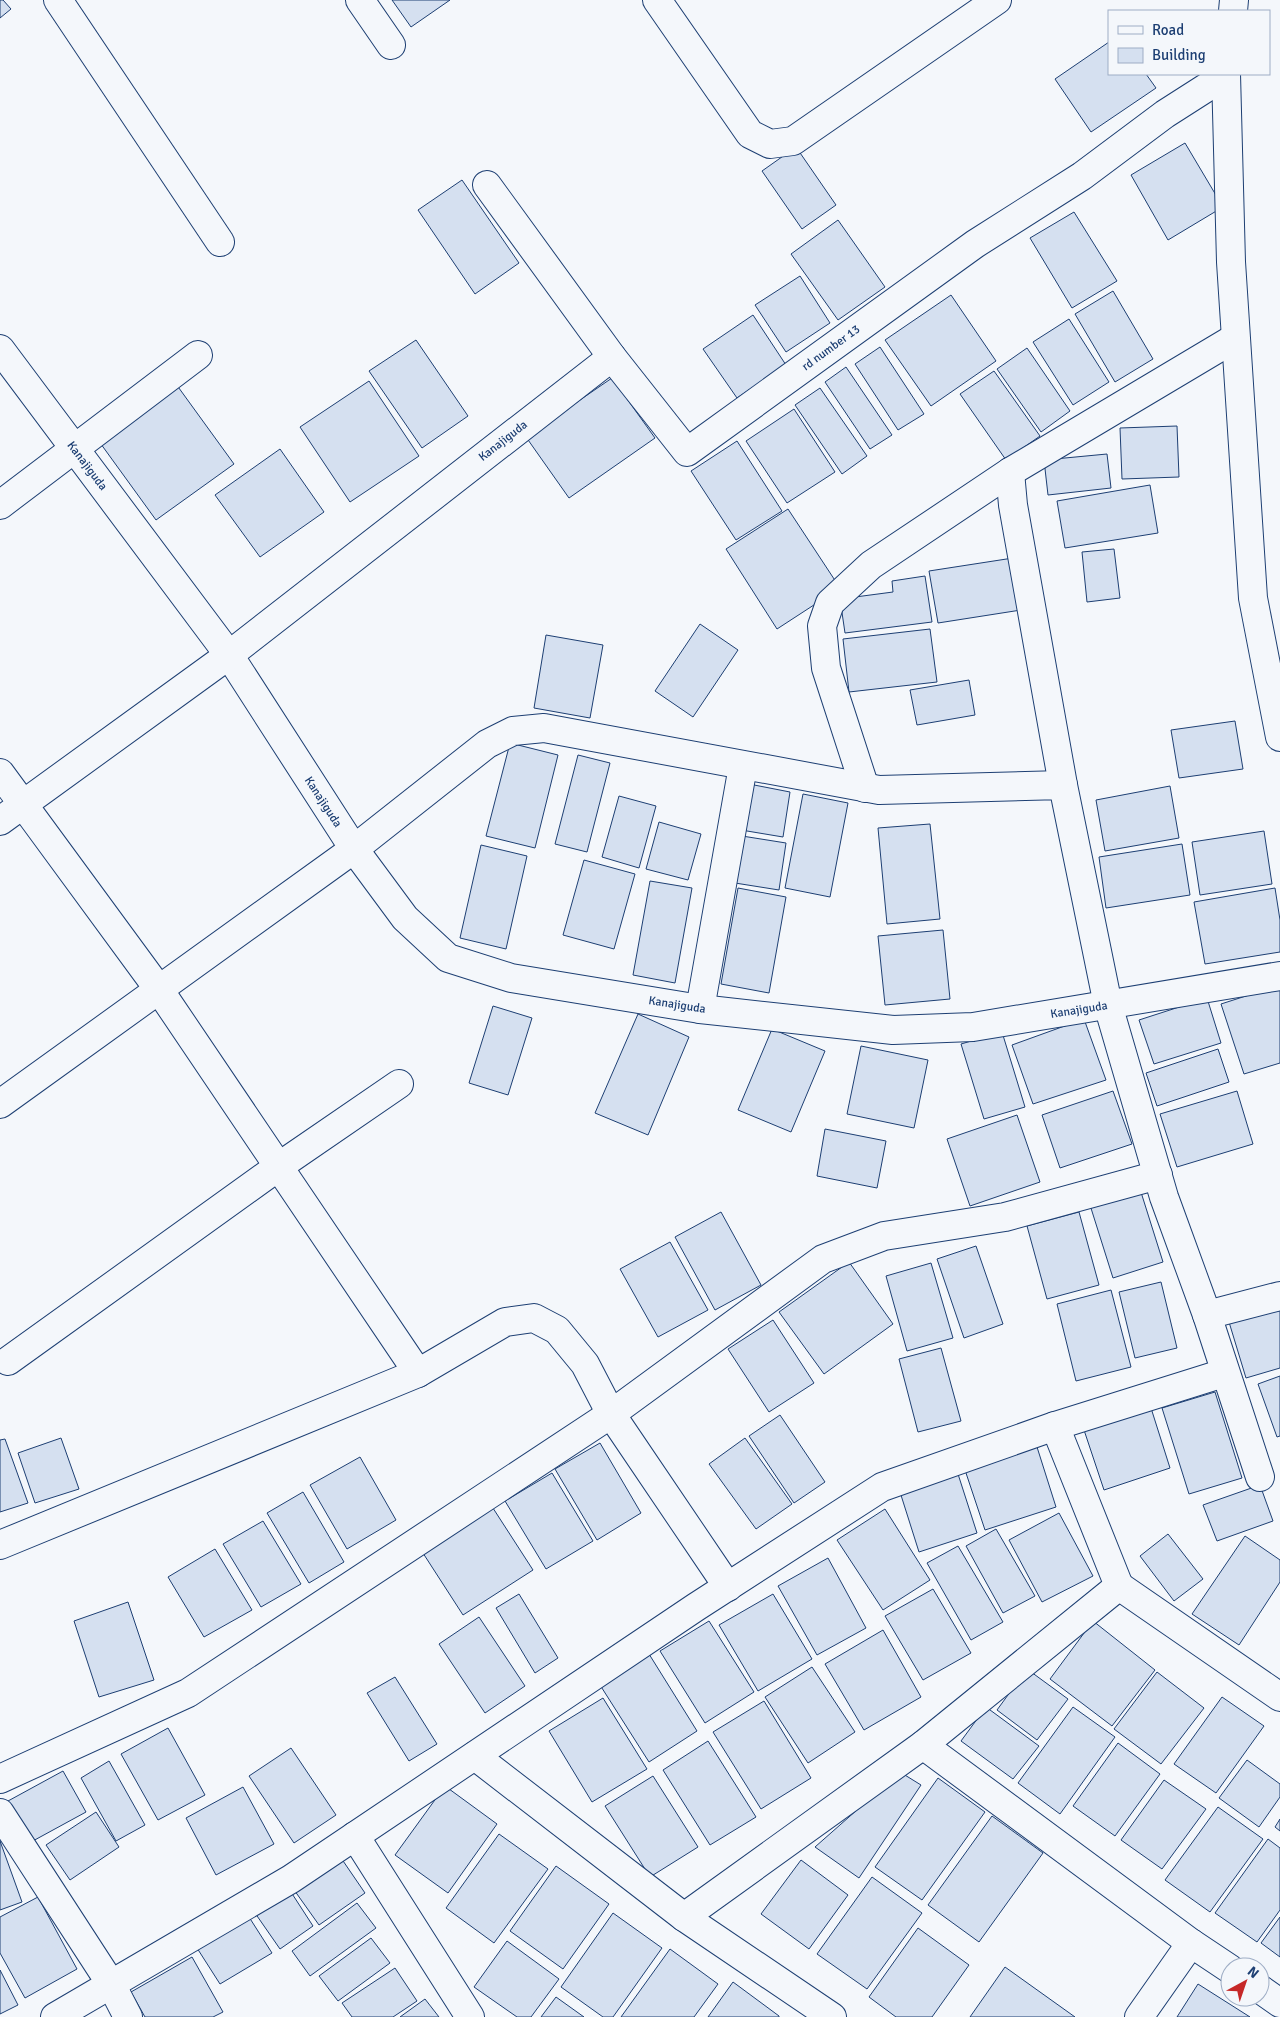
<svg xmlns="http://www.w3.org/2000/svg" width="1280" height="2017" viewBox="0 0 1280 2017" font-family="Signika,sans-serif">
  <rect width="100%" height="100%" fill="#f4f7fb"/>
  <g fill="#d5e0f0" stroke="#1d3f73">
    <polygon points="0,0 3,0 11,9 0,18"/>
    <polygon points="392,0 450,0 411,27"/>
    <polygon points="1109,42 1109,74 1146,74 1156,88 1091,132 1055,79"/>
    <polygon points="1185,143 1223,207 1168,240 1131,175"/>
    <polygon points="796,147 836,205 802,229 762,171"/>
    <polygon points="462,180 519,263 475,294 418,210"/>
    <polygon points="1074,212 1117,281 1072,308 1030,238"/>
    <polygon points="838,220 885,287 838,320 791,254"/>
    <polygon points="800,276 830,323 786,352 755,305"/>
    <polygon points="1113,291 1153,359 1115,382 1075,314"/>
    <polygon points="951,295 996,361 931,406 885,340"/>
    <polygon points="753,315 786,365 737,398 703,349"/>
    <polygon points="1069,319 1109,382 1073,405 1033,342"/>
    <polygon points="416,340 468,416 422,448 369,371"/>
    <polygon points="880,347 924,414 898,430 855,364"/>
    <polygon points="1027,348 1070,411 1041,432 997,369"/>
    <polygon points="846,367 892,435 870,449 825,382"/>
    <polygon points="994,371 1040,436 1006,460 960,394"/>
    <polygon points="612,378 655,438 569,498 526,437"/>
    <polygon points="369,381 419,456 350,502 300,427"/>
    <polygon points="176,384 234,464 156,520 98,440"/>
    <polygon points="820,388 867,456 842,474 795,405"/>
    <polygon points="794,409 835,472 787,503 746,441"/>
    <polygon points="1177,426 1179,477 1122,479 1120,428"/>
    <polygon points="737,441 782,511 736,540 691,471"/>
    <polygon points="280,449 324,512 260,557 215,495"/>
    <polygon points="1107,454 1111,488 1048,495 1044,460"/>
    <polygon points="1150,485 1158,533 1065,548 1057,501"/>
    <polygon points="788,509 840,588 777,629 726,549"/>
    <polygon points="1114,549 1120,598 1087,602 1082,552"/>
    <polygon points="1013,558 1021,610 938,623 929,571"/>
    <polygon points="925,576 932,622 845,633 840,599 893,592 892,581"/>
    <polygon points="700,624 738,650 693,717 655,691"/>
    <polygon points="930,629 937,682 849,692 843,639"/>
    <polygon points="546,635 603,645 590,718 534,708"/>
    <polygon points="969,680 975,715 917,725 910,690"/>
    <polygon points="1235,721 1243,769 1179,778 1171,730"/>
    <polygon points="510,743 558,755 535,848 486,836"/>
    <polygon points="578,755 610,763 587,852 555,844"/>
    <polygon points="749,784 790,792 783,837 741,830"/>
    <polygon points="1170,786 1179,838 1105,851 1096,800"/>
    <polygon points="803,794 848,803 830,897 785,888"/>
    <polygon points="619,796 656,806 639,868 602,857"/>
    <polygon points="659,822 701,834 688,880 646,869"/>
    <polygon points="930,824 940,919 887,924 878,828"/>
    <polygon points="1264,831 1272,884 1200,895 1192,842"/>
    <polygon points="742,836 786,843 779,890 735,883"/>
    <polygon points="1182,844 1190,895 1106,908 1099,857"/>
    <polygon points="481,845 527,856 506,949 460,938"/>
    <polygon points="584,860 635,874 614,949 563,935"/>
    <polygon points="650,881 692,888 675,983 633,975"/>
    <polygon points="738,888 786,897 769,993 721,984"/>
    <polygon points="1275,888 1280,920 1280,952 1205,964 1194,902"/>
    <polygon points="943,930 950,999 885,1005 878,936"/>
    <polygon points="1280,985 1280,1063 1244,1074 1221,1004"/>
    <polygon points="1207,998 1221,1043 1154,1064 1139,1020"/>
    <polygon points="493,1006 532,1018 508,1095 469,1083"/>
    <polygon points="638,1014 689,1037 648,1135 595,1113"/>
    <polygon points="1084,1019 1106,1080 1033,1104 1012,1045"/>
    <polygon points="772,1029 825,1051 791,1132 738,1110"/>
    <polygon points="1002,1032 1025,1107 984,1119 961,1044"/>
    <polygon points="861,1046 928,1060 914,1128 847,1114"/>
    <polygon points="1218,1049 1229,1082 1157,1106 1146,1073"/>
    <polygon points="1113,1091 1132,1144 1060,1168 1042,1115"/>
    <polygon points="1237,1091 1253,1144 1177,1167 1160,1114"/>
    <polygon points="1017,1115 1040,1182 970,1206 947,1139"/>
    <polygon points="825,1129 886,1141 877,1188 817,1176"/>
    <polygon points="1140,1189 1163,1262 1113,1278 1090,1205"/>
    <polygon points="721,1212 761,1285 715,1310 675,1237"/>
    <polygon points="1079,1212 1099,1285 1047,1299 1027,1226"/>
    <polygon points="670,1242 708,1310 658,1337 620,1269"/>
    <polygon points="976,1246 1003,1324 964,1338 937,1259"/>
    <polygon points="849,1262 893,1324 824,1374 779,1312"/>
    <polygon points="931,1263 953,1338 907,1351 886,1276"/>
    <polygon points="1161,1282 1177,1348 1135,1358 1119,1292"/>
    <polygon points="1111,1290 1131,1367 1076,1381 1057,1304"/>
    <polygon points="1280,1307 1280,1368 1246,1378 1229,1322"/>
    <polygon points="773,1320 814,1383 769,1412 728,1349"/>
    <polygon points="941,1348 961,1421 918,1432 899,1359"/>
    <polygon points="1280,1376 1280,1436 1277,1437 1258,1384"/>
    <polygon points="1215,1392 1242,1478 1189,1494 1162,1408"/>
    <polygon points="1151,1408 1170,1468 1104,1490 1084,1430"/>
    <polygon points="780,1415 825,1482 794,1503 749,1436"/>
    <polygon points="61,1438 79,1489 35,1503 18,1453"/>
    <polygon points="745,1438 792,1504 756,1529 709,1464"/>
    <polygon points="5,1439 28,1503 0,1512 0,1440"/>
    <polygon points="600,1443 641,1513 597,1540 555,1469"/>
    <polygon points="1037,1447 1056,1507 985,1530 965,1470"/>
    <polygon points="360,1457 396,1520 347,1549 310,1485"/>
    <polygon points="552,1473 593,1541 546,1569 505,1501"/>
    <polygon points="958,1474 977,1533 919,1552 900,1492"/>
    <polygon points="1260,1485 1273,1521 1217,1541 1203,1505"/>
    <polygon points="303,1492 344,1562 309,1583 267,1513"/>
    <polygon points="491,1505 533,1570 463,1615 421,1550"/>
    <polygon points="885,1509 930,1580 883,1610 837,1540"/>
    <polygon points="1059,1513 1093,1576 1042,1602 1009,1540"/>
    <polygon points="263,1521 301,1584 261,1607 223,1544"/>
    <polygon points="996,1529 1035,1596 1003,1613 966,1546"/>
    <polygon points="1168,1534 1203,1579 1174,1601 1140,1556"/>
    <polygon points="1245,1536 1280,1560 1280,1582 1239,1645 1192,1614"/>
    <polygon points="958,1546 1003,1622 971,1640 927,1563"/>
    <polygon points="215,1549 252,1610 204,1637 168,1577"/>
    <polygon points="828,1558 866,1628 817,1655 778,1586"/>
    <polygon points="933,1589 971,1653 923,1680 885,1616"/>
    <polygon points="519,1594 558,1658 535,1673 496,1608"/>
    <polygon points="773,1594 812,1659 758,1691 719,1625"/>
    <polygon points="128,1602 154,1680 99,1697 74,1621"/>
    <polygon points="479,1617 525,1686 485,1713 439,1644"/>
    <polygon points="709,1621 754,1692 705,1723 660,1651"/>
    <polygon points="1093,1621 1155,1670 1112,1726 1050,1679"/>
    <polygon points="883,1630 921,1697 864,1730 825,1664"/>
    <polygon points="649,1654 697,1731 649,1762 600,1685"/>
    <polygon points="812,1667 855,1732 808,1763 765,1697"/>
    <polygon points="1027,1669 1068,1699 1037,1740 997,1710"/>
    <polygon points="1157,1672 1204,1708 1161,1764 1114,1729"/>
    <polygon points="395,1677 437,1744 409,1761 367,1693"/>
    <polygon points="1222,1697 1264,1726 1216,1793 1174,1764"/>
    <polygon points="603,1698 647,1769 592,1802 549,1731"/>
    <polygon points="764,1701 811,1778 761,1809 713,1732"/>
    <polygon points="986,1707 1039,1746 1013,1779 961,1741"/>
    <polygon points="1073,1707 1115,1737 1060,1814 1018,1783"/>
    <polygon points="168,1728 205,1795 158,1820 121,1754"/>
    <polygon points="708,1741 756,1817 710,1845 663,1770"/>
    <polygon points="1118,1743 1160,1774 1115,1836 1073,1806"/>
    <polygon points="291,1748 336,1815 294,1843 249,1776"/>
    <polygon points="1247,1760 1280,1784 1280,1797 1259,1827 1219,1798"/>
    <polygon points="109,1761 145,1825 116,1841 81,1778"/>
    <polygon points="63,1771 86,1812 31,1842 8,1801"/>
    <polygon points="900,1772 921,1785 859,1878 815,1847"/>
    <polygon points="653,1776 698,1847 650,1877 605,1806"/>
    <polygon points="938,1778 985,1812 922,1900 875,1867"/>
    <polygon points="1164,1780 1206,1809 1162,1869 1121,1840"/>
    <polygon points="445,1786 497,1824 448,1893 395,1855"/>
    <polygon points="243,1787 274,1844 216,1875 186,1818"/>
    <polygon points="1218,1807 1263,1839 1210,1912 1165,1880"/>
    <polygon points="96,1812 119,1847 70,1880 46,1845"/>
    <polygon points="992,1816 1043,1853 979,1942 928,1905"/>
    <polygon points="1280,1819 1280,1831 1275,1827"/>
    <polygon points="499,1834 548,1869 494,1943 446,1908"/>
    <polygon points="1268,1839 1280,1848 1280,1910 1257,1942 1215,1913"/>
    <polygon points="0,1841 22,1902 0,1910"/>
    <polygon points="339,1855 365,1893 319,1925 292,1887"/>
    <polygon points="801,1860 848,1895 809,1949 761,1914"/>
    <polygon points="556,1866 609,1904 563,1969 510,1931"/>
    <polygon points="872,1877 922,1913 867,1989 817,1954"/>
    <polygon points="289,1889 313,1926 280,1949 255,1913"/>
    <polygon points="38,1897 77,1969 25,1998 0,1953 0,1917"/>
    <polygon points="357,1903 376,1928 310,1976 292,1951"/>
    <polygon points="613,1913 662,1948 613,2017 603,2017 561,1987"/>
    <polygon points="249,1917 272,1953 220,1984 197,1948"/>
    <polygon points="1280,1917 1280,1957 1261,1943"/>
    <polygon points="918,1928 969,1965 932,2017 896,2017 869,1997"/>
    <polygon points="371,1938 390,1963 338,2001 319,1976"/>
    <polygon points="507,1941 559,1979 531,2017 517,2017 474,1987"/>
    <polygon points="670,1949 718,1984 694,2017 621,2017"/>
    <polygon points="192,1957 223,2012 213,2017 145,2017 131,1992"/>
    <polygon points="1005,1967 1075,2017 970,2017"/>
    <polygon points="395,1968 417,2001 393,2017 352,2017 342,2003"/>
    <polygon points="0,1970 18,2005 0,2014"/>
    <polygon points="733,1982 779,2016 779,2017 708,2017"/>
    <polygon points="1198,1984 1250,2017 1177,2017"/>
    <polygon points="556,1997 584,2017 541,2017"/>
    <polygon points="425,1999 439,2017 400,2017"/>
  </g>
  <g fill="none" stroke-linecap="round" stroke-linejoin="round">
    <g stroke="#1d3f73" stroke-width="30">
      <g id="street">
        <polyline points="58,0 220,242"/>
        <polyline points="360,0 391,45"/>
        <polyline points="657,0 750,134 770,144 793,141 997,0"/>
        <polyline points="487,185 612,357 687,452 975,244 1082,176 1165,114 1226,75"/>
        <polyline points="0,349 229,655 354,849 405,918 448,958 511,978 700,1009 893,1030 973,1027 1280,976"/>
        <polyline points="1010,472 1013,505 1063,785"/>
        <polyline points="0,505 198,355"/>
        <polyline points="0,773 160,991 418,1373"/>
        <polyline points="865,788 826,668 822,626 830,603 871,565 1010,472 1235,338"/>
        <polyline points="0,821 229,655 612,357"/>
        <polyline points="700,1009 743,766"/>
        <polyline points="0,1104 354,849 487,744 513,731 544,728 879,790 1063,785 1108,1005 1164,1197 1207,1315 1260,1477"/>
        <polyline points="1207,1315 1280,1296"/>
        <polyline points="8,1361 278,1167 399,1084"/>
        <polyline points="0,1545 418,1373 505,1322 534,1318 557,1330 585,1364 611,1414 728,1587"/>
        <polyline points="1119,1586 1280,1697"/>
        <polyline points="923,1745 1191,1943 1230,1969"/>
        <polyline points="475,1756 684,1917 832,2017"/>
        <polyline points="0,1779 188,1693 611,1414 823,1259 884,1236 1005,1217 1158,1175"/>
        <polyline points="0,1813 111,1984 128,2017"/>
        <polyline points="355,1836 470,2017"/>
        <polyline points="684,1917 923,1745 1119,1586 1055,1426"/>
        <polyline points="1260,1989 1280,2003"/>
        <polyline points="55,2017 291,1879 696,1607 882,1487 1055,1426 1224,1373"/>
        <polyline points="1139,2017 1191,1943"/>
      </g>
    </g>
    <g stroke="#1d3f73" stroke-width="30">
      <g id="secondary">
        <polyline points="1233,11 1234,0"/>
        <polyline points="1226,74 1231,262 1253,598 1280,737"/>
      </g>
    </g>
    <use href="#street" stroke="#f4f7fb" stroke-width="28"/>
    <use href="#secondary" stroke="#f4f7fb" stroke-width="28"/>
  </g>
  <g text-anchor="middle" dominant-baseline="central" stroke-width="4" stroke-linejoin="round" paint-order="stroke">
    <g font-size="12" fill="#1d3f73" stroke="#f4f7fb">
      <text transform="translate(831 348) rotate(-36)">rd number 13</text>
      <text transform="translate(503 441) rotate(-38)">Kanajiguda</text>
      <text transform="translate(87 466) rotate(53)">Kanajiguda</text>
      <text transform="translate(323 802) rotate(57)">Kanajiguda</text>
      <text transform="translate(677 1005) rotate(9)">Kanajiguda</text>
      <text transform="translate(1079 1010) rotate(-9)">Kanajiguda</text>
    </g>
  </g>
  <rect x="1108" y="10" width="162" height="65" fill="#f4f7fb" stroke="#9eadc5"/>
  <rect x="1118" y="26" width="25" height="8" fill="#f4f7fb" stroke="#9eadc5"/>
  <text x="1152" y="35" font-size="15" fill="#1d3f73">Road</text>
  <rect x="1118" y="48" width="25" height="15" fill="#d5e0f0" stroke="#9eadc5"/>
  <text x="1152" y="60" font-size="15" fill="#1d3f73">Building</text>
  <g transform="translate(1245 1982) rotate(40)"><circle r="24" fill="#f4f7fb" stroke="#9eadc5"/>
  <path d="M0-4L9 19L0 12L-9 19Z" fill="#c62828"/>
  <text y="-8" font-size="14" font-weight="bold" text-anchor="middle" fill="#1d3f73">N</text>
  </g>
</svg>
